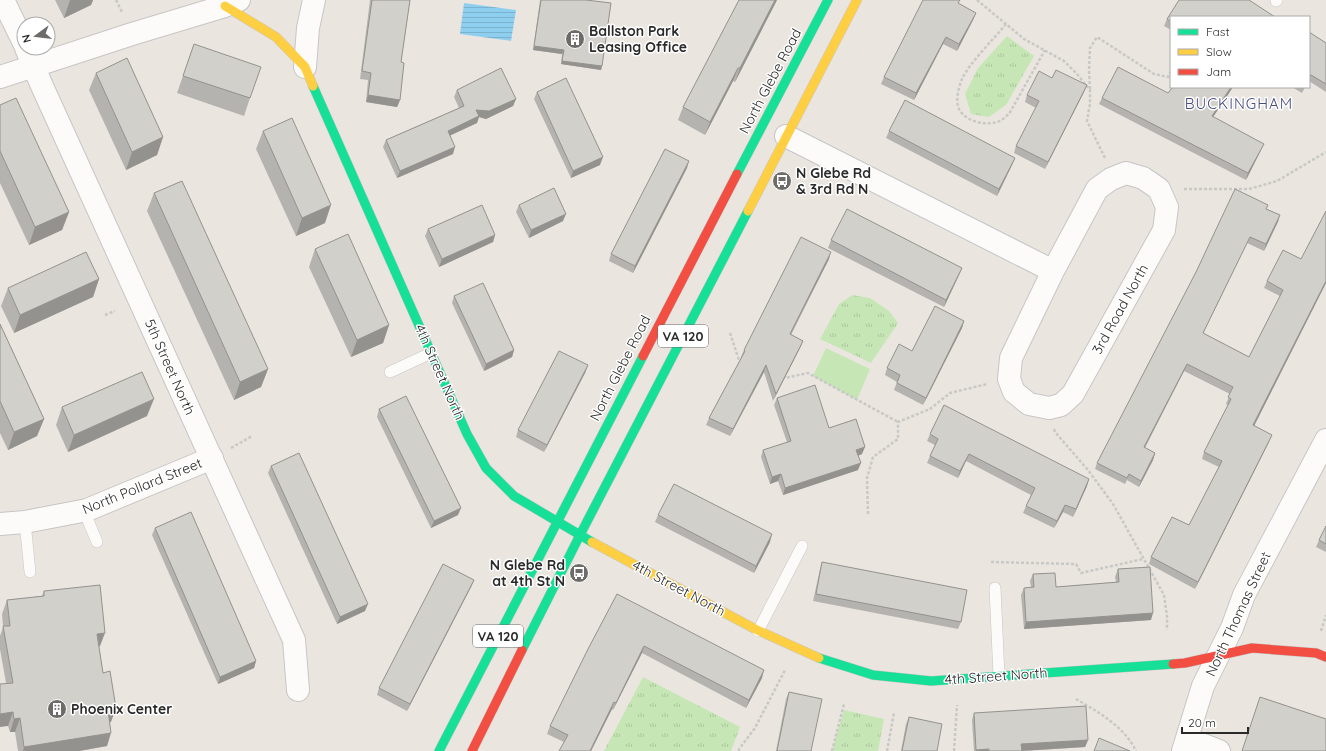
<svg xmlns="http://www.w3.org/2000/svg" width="1326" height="751" viewBox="0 0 1326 751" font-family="Quicksand,sans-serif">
  <defs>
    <pattern id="grass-tufts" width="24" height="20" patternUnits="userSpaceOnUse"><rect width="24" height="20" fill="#c6e7b5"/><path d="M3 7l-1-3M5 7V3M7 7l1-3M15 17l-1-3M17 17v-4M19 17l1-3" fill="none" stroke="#aac69c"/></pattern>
    <pattern id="water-rules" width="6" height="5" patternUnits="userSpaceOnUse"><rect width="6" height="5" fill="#8ecff0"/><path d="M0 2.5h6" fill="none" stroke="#7bb2ce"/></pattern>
  </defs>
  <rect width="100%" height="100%" fill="#eae6df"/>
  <g fill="url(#grass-tufts)">
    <polygon points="1007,36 1034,56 1006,105 989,117 971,114 965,94 978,68"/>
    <polygon points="852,295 870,298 889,311 898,323 871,363 820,339 839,304"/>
    <polygon points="643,677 740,727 731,751 604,751"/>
    <polygon points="844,710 884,719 878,751 832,751"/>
  </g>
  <polygon fill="#c6e7b5" points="826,348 870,369 857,400 813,376"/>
  <polygon fill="url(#water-rules)" points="464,3 516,10 511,41 460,34"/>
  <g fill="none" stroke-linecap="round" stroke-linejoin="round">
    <g stroke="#c7c5c5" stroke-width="12">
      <g id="lane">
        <polyline points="1276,1 1277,0"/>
        <polyline points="390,372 431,353"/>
        <polyline points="84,511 97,542"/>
        <polyline points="25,522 30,572"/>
        <polyline points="995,588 999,676"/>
        <polyline points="758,631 802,546"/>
      </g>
    </g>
    <g stroke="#c7c5c5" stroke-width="24">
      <g id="street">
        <polyline points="3,0 24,43"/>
        <polyline points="26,48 42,86 294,640 298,690"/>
        <polyline points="305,67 308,28 314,0"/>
        <polyline points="0,77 132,34 225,6 239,0"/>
        <polyline points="786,136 1053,271 1097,189 1111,179 1126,173 1143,178 1159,189 1167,207 1164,230 1073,394 1061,405 1049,408 1029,404 1014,392 1009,379 1011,358 1053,271"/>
        <polyline points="0,524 25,522 87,510 212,458"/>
        <polyline points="1188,739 1219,751"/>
        <polyline points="1183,751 1203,686 1232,628 1244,595 1326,440"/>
      </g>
    </g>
    <g stroke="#c7c5c5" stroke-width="10">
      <g id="fast">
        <polyline points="313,86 467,434 486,468 514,496 592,542"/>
        <polyline points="737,174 828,0"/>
        <polyline points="522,650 580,535 748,211"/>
        <polyline points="819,658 873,675 931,681 1173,664"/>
        <polyline points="439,751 643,356"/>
      </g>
    </g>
    <g stroke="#c7c5c5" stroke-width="10">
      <g id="slow">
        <polyline points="225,6 276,37 305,67 313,86"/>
        <polyline points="748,211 857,0"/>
        <polyline points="592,542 755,629 819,658"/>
      </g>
    </g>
    <g stroke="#c7c5c5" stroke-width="10">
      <g id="jam">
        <polyline points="643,356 737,174"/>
        <polyline points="1173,664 1185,663 1252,648 1316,653 1326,657"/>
        <polyline points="472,751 522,650"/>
      </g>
    </g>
    <g stroke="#c8c8c7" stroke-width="2.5" stroke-dasharray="3 2" stroke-linecap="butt">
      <polyline points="116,0 122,12"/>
      <polyline points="977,0 1024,39 1064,61 1077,74 1090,90 1090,104 1087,121 1105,158"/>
      <path d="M1006,24C994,39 970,62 962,79C959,87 955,100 959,109C965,121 984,126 997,122C1002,121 1005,117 1009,114L1045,50"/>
      <polyline points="1090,89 1089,70 1090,48 1097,37 1154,74 1168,77 1171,71"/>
      <polyline points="1184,189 1249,189 1277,181 1326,152"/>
      <polyline points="105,315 115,311"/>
      <polyline points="730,333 739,360 742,363"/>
      <polyline points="782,377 785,378 808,373 898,422"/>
      <polyline points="1054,429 1055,432 1088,470 1113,504 1164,595 1167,616 1167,630"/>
      <polyline points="231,448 252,436"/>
      <polyline points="868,514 867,478 873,457 898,439 898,422 930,409 950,393 987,384"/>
      <polyline points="991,562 1076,564 1081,573 1143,559"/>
      <polyline points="1321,631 1326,615"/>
      <path d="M1076,699C1098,712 1124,726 1136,751"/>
      <polyline points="739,751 739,749 755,728 785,670"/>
      <polyline points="832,751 844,704"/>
      <polyline points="887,751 894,713"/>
      <polyline points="954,751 957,705"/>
    </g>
    <use href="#lane" stroke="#fcfbfa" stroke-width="11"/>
    <use href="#street" stroke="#fcfbfa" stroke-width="22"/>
    <use href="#fast" stroke="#16e098" stroke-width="9"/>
    <use href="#slow" stroke="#ffcf43" stroke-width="9"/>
    <use href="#jam" stroke="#f24e42" stroke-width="9"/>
  </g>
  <g fill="#b5b3af">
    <polygon points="55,0 93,0 91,5 64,18"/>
    <polygon points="370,0 410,0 401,62 400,100 397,107 366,102 368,80 360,79"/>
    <polygon points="540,0 586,0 602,66 601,70 561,64 562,54 533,50"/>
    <polygon points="777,0 735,82 733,81 705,135 678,120 683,107"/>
    <polygon points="959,4 976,13 973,20 957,51 943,44 914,100 881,84 884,77"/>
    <polygon points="1171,17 1171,30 1164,26 1167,19"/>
    <polygon points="1309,32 1326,43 1326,92 1309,81"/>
    <polygon points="194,44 250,98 244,116 177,93"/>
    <polygon points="96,73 163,137 157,155 126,170 89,90"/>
    <polygon points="1173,87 1233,87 1213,117 1261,150 1246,180 1099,104 1102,98 1168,93"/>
    <polygon points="1292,87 1305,87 1302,93"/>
    <polygon points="457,90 516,99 513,106 486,119 479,117 477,123 450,135 453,154 397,178 383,147 386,140 459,108 454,97"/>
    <polygon points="537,92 600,165 571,178 534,99"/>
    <polygon points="1084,92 1045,169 1014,153 1016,146 1036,108 1025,102 1027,95"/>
    <polygon points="0,105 69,212 62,230 29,245 0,183"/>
    <polygon points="263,131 325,223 296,236 256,149"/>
    <polygon points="889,131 1015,158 1012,165 997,196 886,138"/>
    <polygon points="687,168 633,273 609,261 611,254"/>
    <polygon points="154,193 268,369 261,387 234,400 147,211"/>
    <polygon points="519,205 563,221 529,238 516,212"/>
    <polygon points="1267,209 1280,215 1264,251 1247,243 1203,333 1249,357 1280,296 1264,288 1267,281 1326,283 1254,426 1269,442 1195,589 1149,564 1151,557 1189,525 1219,467 1202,459 1204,452 1228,405 1226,404 1230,394 1184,371 1145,448 1155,453 1153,460 1139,487 1127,480 1125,484 1095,469 1097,463"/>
    <polygon points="428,229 495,235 493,242 439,267 425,236"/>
    <polygon points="831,240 962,268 959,275 944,307 828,248"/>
    <polygon points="315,249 389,325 383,343 351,357 309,267"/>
    <polygon points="829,259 791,335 803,341 800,348 773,401 764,372 730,436 706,425 709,418 742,357 741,357 744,350"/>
    <polygon points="99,279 93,297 14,333 1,306 8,288"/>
    <polygon points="454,296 514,350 512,357 484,371 452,303"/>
    <polygon points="964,321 962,328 923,405 894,390 897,382 885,375 887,368 912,351"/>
    <polygon points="0,324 44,419 37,436 8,450 0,433"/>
    <polygon points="588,365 585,373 544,452 516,437 518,430"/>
    <polygon points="777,398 829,428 862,454 858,456 858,470 783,495 778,481 770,484 761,457 763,450 787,442 774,405"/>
    <polygon points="62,407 147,416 68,452 56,425"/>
    <polygon points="379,409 458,515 431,528 377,417"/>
    <polygon points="930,434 1087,486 1073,517 1063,512 1054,528 1023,513 1026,506 1031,495 966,461 958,478 927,463 930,456 935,445 927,441"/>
    <polygon points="271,466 365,611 337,624 268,473"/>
    <polygon points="658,515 770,542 754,573 655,522"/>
    <polygon points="1326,526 1326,552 1316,547 1319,540"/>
    <polygon points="155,528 256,661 254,668 218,684 152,535"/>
    <polygon points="822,562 961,622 958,629 813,601 820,569"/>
    <polygon points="1118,569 1151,620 1024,629 1021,595 1024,588 1031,587 1030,581 1033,574 1056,587 1116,582 1115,577"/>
    <polygon points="474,580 471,587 407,711 377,695 379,688"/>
    <polygon points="44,591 100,646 99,647 111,722 110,722 107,746 79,751 18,751 15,732 10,732 8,726 6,683 0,649 0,636 3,627 2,614 7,600 42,596"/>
    <polygon points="617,594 762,678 746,708 642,653 613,710 612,709 591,751 559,751 564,742 547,734 550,726"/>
    <polygon points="789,692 811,751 776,751 786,699"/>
    <polygon points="974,713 1088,740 1085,747 1024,751 974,751 972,720"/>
    <polygon points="909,717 937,751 901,751 906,724"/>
  </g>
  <g fill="#93928e">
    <polygon points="70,0 93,0 91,5 64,18"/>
    <polygon points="775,0 777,0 735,82 740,68"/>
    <polygon points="976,13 973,20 957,51 959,44"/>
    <polygon points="946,37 943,44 914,100 916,93"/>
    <polygon points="534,46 564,50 562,54 533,50"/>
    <polygon points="562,61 602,66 601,70 561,64"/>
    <polygon points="738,68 733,81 705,135 710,122"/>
    <polygon points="1087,85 1084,92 1045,169 1048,162"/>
    <polygon points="1231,87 1233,87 1209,123 1212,116"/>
    <polygon points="368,95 400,100 397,107 366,102"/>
    <polygon points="516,99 513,106 486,119 479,117 477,123 445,138 448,131 476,110"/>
    <polygon points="163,137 157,155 126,170 132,152"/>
    <polygon points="1264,144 1246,180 1248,173"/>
    <polygon points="455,147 453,154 397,178 400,171"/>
    <polygon points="603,157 600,165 571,178 573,171"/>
    <polygon points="1015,158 1012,165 997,196 999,189"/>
    <polygon points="689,161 687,168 633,273 635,266"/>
    <polygon points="331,205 325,223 296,236 302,218"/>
    <polygon points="69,212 62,230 29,245 35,227"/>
    <polygon points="566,214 563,221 529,238 531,230"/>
    <polygon points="1280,215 1278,222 1264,251 1266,244"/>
    <polygon points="495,235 493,242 439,267 442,259"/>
    <polygon points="1250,237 1247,243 1200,340 1203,333"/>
    <polygon points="831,252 829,259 787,341 790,334"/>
    <polygon points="962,268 959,275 944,307 946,300"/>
    <polygon points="99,279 93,297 14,333 20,315"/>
    <polygon points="1326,281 1326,283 1251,432 1253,425"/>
    <polygon points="964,321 962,328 923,405 926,398"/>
    <polygon points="389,325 383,343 351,357 357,340"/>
    <polygon points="803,341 800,348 773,401 776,394"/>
    <polygon points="514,350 512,357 484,371 486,364"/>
    <polygon points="1187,364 1184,371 1141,454 1144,447"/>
    <polygon points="588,365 585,373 544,452 547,445"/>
    <polygon points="766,365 764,372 730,436 733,429"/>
    <polygon points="268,369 261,387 234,400 240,382"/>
    <polygon points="154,399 147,416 68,452 74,435"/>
    <polygon points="44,419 37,436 8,450 14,432"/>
    <polygon points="1272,435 1269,442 1195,589 1198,582"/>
    <polygon points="865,447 862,454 854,457 856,450"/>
    <polygon points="1155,453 1153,460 1139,487 1141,481"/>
    <polygon points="969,454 966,461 958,478 960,471"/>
    <polygon points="861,463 858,470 783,495 785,488"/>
    <polygon points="781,474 778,481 770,484 772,477"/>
    <polygon points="1089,479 1087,486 1073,517 1076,509"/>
    <polygon points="1065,505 1063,512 1054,528 1057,521"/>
    <polygon points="461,508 458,515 431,528 434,521"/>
    <polygon points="772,534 770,542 754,573 756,566"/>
    <polygon points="474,580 471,587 407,711 410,704"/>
    <polygon points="368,604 365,611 337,624 340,617"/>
    <polygon points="1153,613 1151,620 1024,629 1026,622"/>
    <polygon points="105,633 100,646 92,647 97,634"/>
    <polygon points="644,646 642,653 613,710 616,703"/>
    <polygon points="256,661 254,668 218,684 220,677"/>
    <polygon points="764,670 762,678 746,708 749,700"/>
    <polygon points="614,702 612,709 591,751 590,751"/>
    <polygon points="116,708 111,722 103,723 108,710"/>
    <polygon points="13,712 8,726 0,727 0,714"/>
    <polygon points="20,718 15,732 10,732 14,719"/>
    <polygon points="111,733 107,746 79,751 23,751 24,747"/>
    <polygon points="1088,740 1085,747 1019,751 1021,744"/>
    <polygon points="989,749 988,751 976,751 976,750"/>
  </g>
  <g fill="#d2d0cb" stroke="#93928e">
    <polygon points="372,0 410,0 401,62 404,63 400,100 368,95 371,73 362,71"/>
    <polygon points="541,0 586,0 611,3 602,66 562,61 564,50 534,46"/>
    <polygon points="739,0 775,0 740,68 738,68 710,122 683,107"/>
    <polygon points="923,0 960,0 958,3 976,13 959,44 946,37 916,93 884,77"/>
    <polygon points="1179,0 1249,0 1275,17 1171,17 1171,22 1167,19"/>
    <polygon points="1309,32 1326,43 1326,84 1311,75 1309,78"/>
    <polygon points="194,44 261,67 250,98 183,76"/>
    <polygon points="127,58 163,137 132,152 96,73"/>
    <polygon points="1118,67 1168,93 1173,87 1231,87 1212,116 1264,144 1248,173 1102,98"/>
    <polygon points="501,68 516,99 489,111 476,110 479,116 448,131 455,147 400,171 386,140 464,106 457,90"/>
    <polygon points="1056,70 1087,85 1048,162 1016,146 1039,101 1027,95 1039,71 1052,78"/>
    <polygon points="566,78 603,157 573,171 537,92"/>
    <polygon points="16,98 69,212 35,227 0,151 0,105"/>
    <polygon points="905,100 1015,158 999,189 889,131"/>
    <polygon points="292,118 331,205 302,218 263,131"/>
    <polygon points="665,149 689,161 635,266 611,254"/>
    <polygon points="182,181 268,369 240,382 154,193"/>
    <polygon points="554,188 566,214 531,230 519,205"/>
    <polygon points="1235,189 1268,205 1266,209 1280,215 1266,244 1250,237 1203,333 1249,357 1283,290 1267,281 1283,250 1301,259 1326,211 1326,281 1253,425 1272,435 1198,582 1151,557 1172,517 1189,525 1222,461 1204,452 1231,399 1228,397 1233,387 1187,364 1144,447 1155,453 1141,481 1129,474 1127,478 1097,463 1196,272"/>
    <polygon points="482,205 495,235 442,259 428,229"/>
    <polygon points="847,209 962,268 946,300 831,240"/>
    <polygon points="348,234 389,325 357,340 315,249"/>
    <polygon points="801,237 831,252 790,334 803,341 776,394 766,365 733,429 709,418 745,351 744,350"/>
    <polygon points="86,252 99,279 20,315 8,288"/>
    <polygon points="483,283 514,350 486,364 454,296"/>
    <polygon points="935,306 964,321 926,398 897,383 900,375 887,368 899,344 912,351"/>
    <polygon points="0,324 44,419 14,432 0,401"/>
    <polygon points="559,351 588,365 547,445 518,430"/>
    <polygon points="142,372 154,399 74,435 62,407"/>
    <polygon points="815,385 829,428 856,419 865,447 856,450 861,463 785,488 781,474 772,477 763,450 791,441 777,398"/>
    <polygon points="406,396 461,508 434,521 379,409"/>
    <polygon points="944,405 1089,479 1076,509 1065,505 1057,521 1026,506 1035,488 969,454 960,471 930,456 938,439 930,434"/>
    <polygon points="299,453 368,604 340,617 271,466"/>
    <polygon points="674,484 772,534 756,566 658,515"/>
    <polygon points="191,512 256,661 220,677 155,528"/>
    <polygon points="1326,526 1326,544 1319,540"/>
    <polygon points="822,562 967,590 961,622 816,594"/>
    <polygon points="443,564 474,580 410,704 379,688"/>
    <polygon points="1150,567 1153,613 1026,622 1024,588 1034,587 1033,574 1055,573 1056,587 1119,582 1118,569"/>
    <polygon points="100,585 105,633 97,634 103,673 110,671 116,708 108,710 111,733 24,747 20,718 14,719 13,712 0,714 0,684 13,683 3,626 10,626 7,600 44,596 44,591"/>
    <polygon points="617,594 764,670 749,700 644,646 616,703 614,702 590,751 559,751 568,735 550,726 588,649"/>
    <polygon points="789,692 822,699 811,751 777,751"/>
    <polygon points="1260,697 1326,719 1326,751 1242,751"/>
    <polygon points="1086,706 1088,740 1021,744 1022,751 989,751 989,749 976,750 974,713"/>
    <polygon points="909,717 942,724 937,751 902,751"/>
    <polygon points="1099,738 1130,751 1094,751"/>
  </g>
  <defs>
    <g id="building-disc" transform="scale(1)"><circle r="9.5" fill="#6d6c69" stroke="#fff"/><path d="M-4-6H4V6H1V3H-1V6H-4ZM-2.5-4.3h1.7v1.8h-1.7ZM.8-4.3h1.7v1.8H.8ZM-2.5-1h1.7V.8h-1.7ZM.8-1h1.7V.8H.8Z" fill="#fff"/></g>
    <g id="bus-disc" transform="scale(1)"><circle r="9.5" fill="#6d6c69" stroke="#fff"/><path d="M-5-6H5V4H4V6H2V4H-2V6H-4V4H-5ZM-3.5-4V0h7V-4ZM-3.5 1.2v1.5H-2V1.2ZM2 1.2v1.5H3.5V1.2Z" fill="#fff"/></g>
  </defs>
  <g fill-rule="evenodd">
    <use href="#building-disc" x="575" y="39"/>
    <use href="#bus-disc" x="782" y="181"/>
    <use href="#bus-disc" x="579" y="573"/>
    <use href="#building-disc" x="57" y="709"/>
  </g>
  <g text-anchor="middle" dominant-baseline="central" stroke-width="3" stroke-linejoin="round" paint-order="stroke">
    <g fill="#fff" stroke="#6a6a6a" stroke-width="1">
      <rect x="658" y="325" width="50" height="22" rx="3"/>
      <rect x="473" y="625" width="50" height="22" rx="3"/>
    </g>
    <g font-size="13" font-weight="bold" fill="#2a2a2a">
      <text x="683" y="336">VA 120</text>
      <text x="498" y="636">VA 120</text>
    </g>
    <g font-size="14" font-weight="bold" fill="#2a2a2a" stroke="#fff" text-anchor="start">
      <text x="589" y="31">Ballston Park<tspan x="589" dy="16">Leasing Office</tspan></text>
      <text x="796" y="173">N Glebe Rd<tspan x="796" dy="16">&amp; 3rd Rd N</tspan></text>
      <text x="565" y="565" text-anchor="end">N Glebe Rd<tspan x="565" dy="16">at 4th St N</tspan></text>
      <text x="71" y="709">Phoenix Center</text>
    </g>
    <g font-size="14" fill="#2a2a2a" stroke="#fff">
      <text transform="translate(770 81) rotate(-62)">North Glebe Road</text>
      <text transform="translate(1120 309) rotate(-61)">3rd Road North</text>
      <text transform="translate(170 367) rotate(66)">5th Street North</text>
      <text transform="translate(620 368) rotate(-63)">North Glebe Road</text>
      <text transform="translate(440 372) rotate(66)">4th Street North</text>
      <text transform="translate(142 486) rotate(-22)">North Pollard Street</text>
      <text transform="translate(679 588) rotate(28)">4th Street North</text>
      <text transform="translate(1238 614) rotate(-65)">North Thomas Street</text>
      <text transform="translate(996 676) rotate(-4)">4th Street North</text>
    </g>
    <g font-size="15" letter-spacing="1" fill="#474d7f" stroke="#fff">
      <text x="1239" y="103">BUCKINGHAM</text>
    </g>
  </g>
  <rect x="1170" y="16" width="140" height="72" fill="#ffffff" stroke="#aaaaaa"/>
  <rect x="1178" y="29" width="20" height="6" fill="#16e098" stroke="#aaaaaa"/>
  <text x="1206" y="36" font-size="12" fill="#2a2a2a">Fast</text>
  <rect x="1178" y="49" width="20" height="6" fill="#ffcf43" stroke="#aaaaaa"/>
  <text x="1206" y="56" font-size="12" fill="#2a2a2a">Slow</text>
  <rect x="1178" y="69" width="20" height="6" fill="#f24e42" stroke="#aaaaaa"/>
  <text x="1206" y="76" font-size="12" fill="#2a2a2a">Jam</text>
  <g transform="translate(36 36) rotate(255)"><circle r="19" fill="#ffffff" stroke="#aaaaaa"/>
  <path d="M0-3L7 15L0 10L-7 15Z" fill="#6d6c69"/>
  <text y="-6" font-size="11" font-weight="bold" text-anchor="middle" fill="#2a2a2a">N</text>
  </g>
  <path d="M1182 727v6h66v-6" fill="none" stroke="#2a2a2a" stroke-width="2"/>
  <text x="1188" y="727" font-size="12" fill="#2a2a2a" stroke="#ffffff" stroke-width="3" paint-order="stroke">20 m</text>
</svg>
